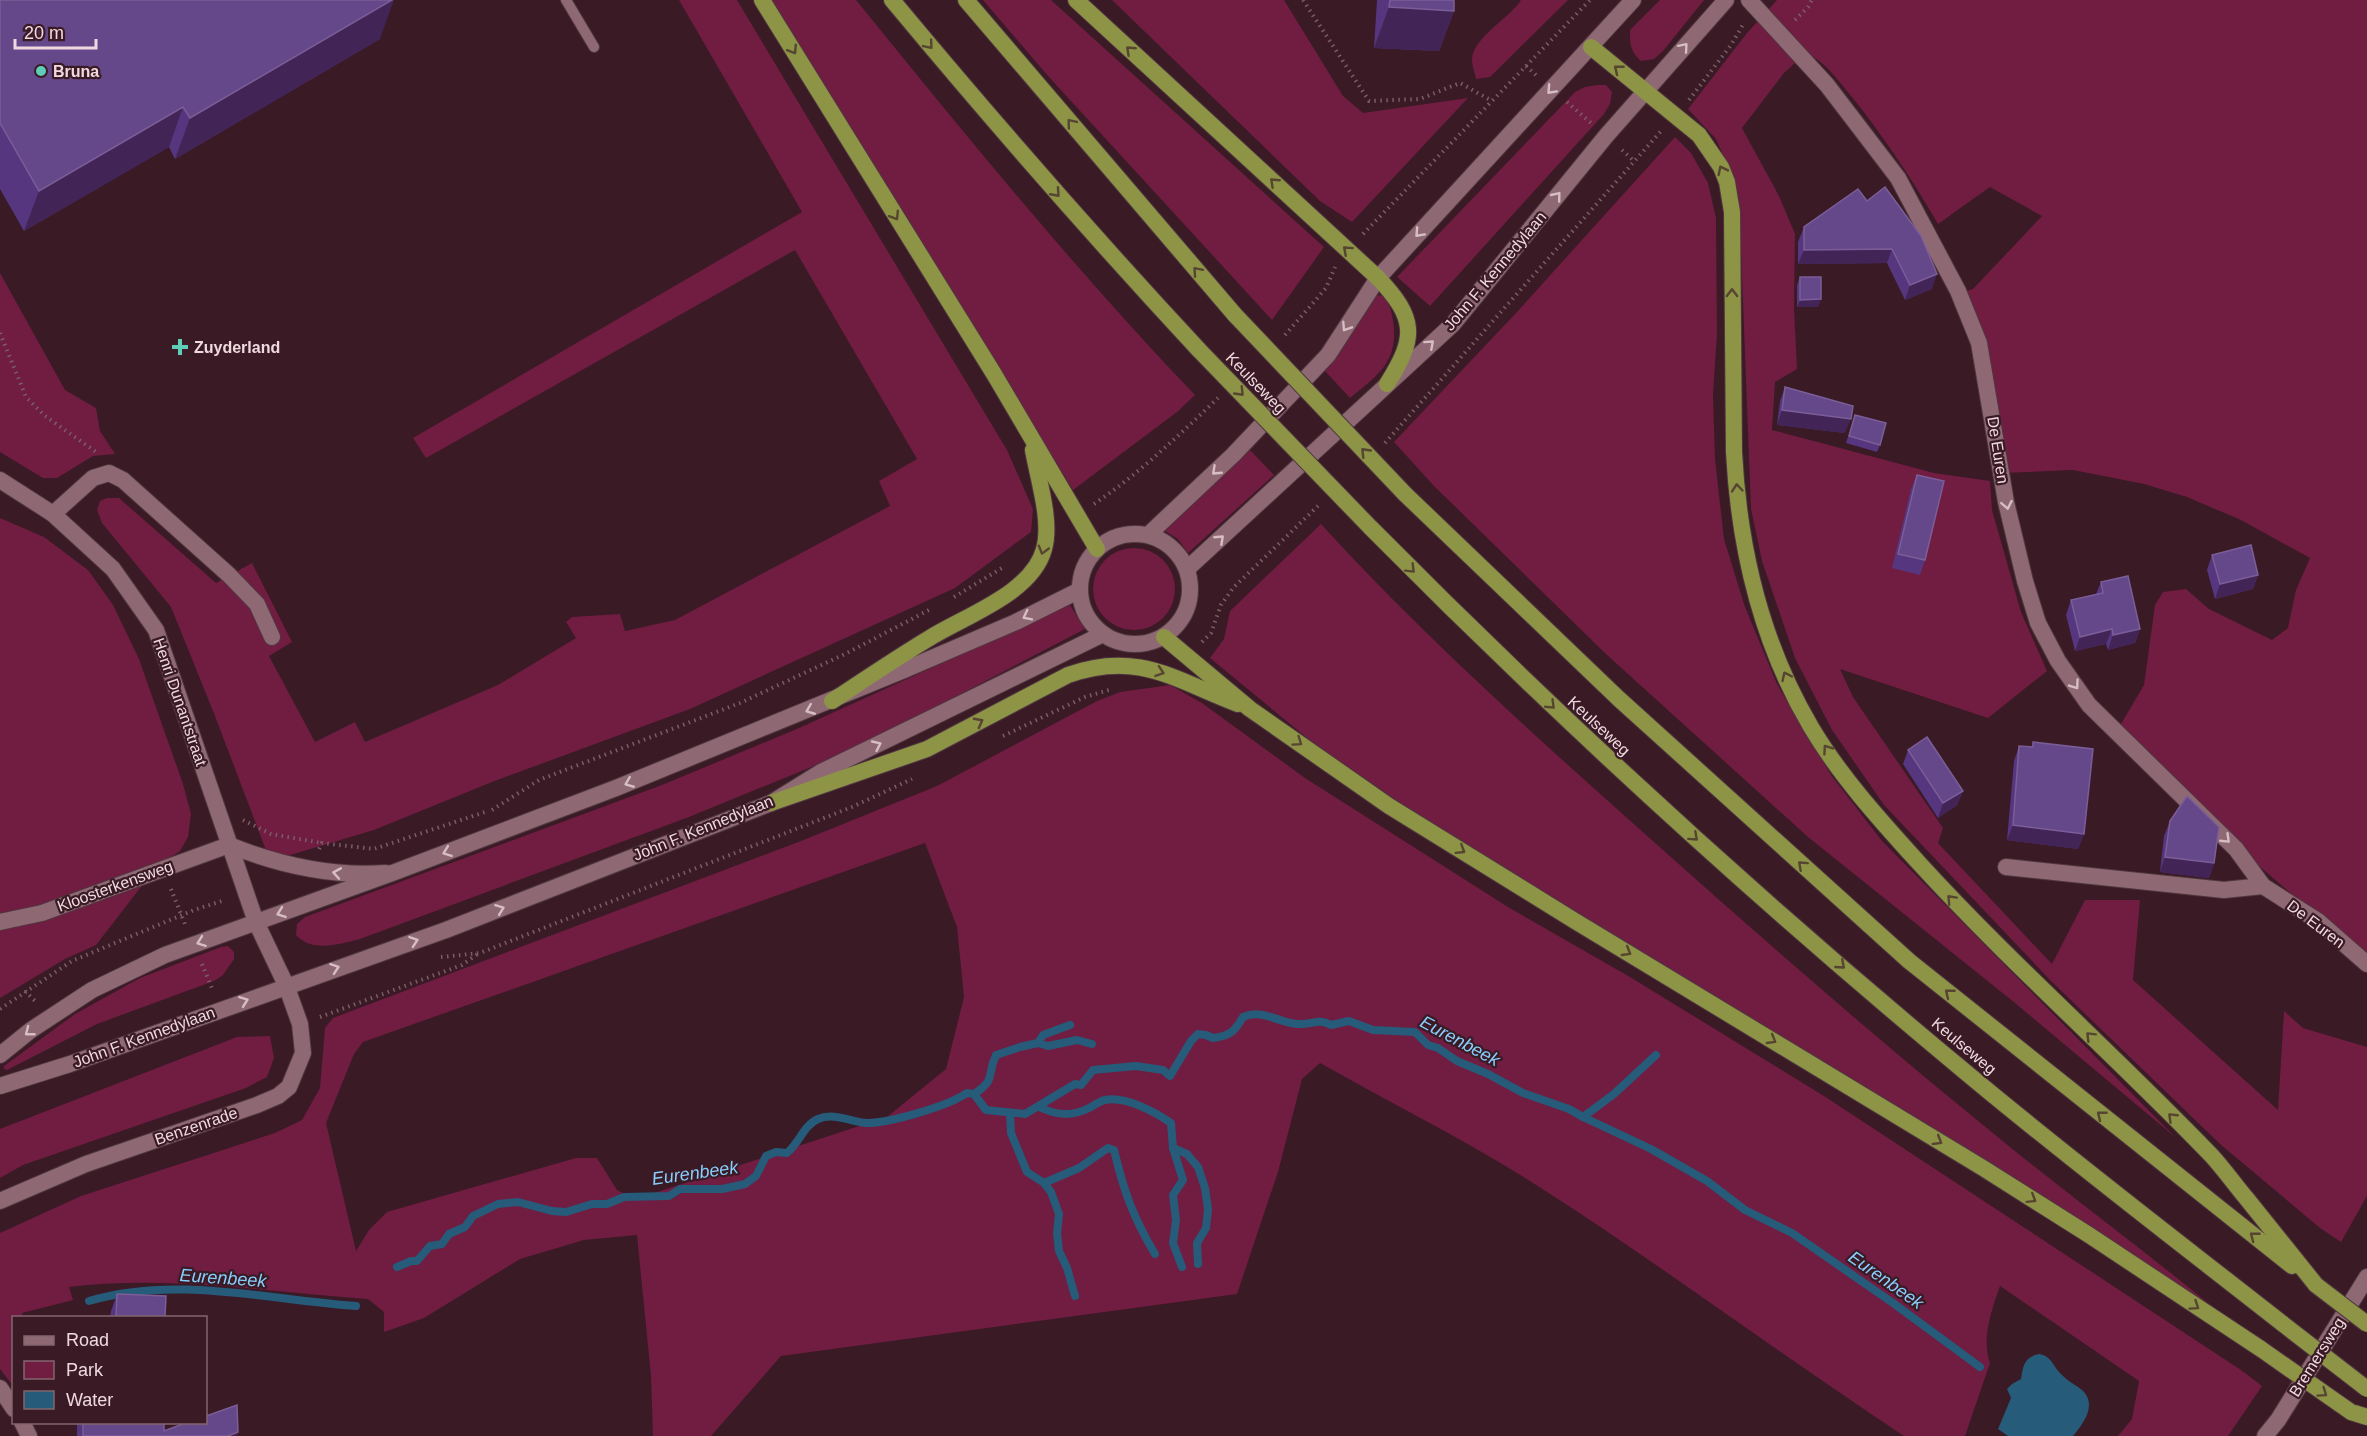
<svg xmlns="http://www.w3.org/2000/svg" width="2367" height="1436" viewBox="0 0 2367 1436" font-family="Helvetica,sans-serif">
  <rect width="100%" height="100%" fill="#391a25"/>
  <g fill="#711c41" fill-rule="evenodd">
    <polygon points="679,0 737,0 1007,450 1033,509 1031,532 955,588 690,709 492,782 374,830 270,861 215,716 171,607 102,523 97,510 100,501 107,498 119,498 216,583 252,563 292,642 269,656 315,742 355,722 365,742 498,685 576,638 566,622 572,617 620,614 625,631 675,620 890,506 879,481 917,459 795,250 426,458 413,438 802,212"/>
    <path d="M772,0H856C965,134 1075,270 1195,395L1177,412L1073,490Z"/>
    <polygon points="983,0 1051,0 1324,247 1272,320 1048,76"/>
    <polygon points="1112,0 1284,0 1343,96 1363,113 1468,98 1352,222 1320,201"/>
    <path d="M1521,0H1568L1490,77L1476,79C1475,73 1472,66 1472,60C1472,38 1510,18 1521,0Z"/>
    <path d="M1660,0H1704L1663,51L1654,59L1641,61C1630,51 1630,44 1630,30Z"/>
    <path d="M1777,0H2367V958L2218,831L2115,734L2144,685L2155,605L2163,592L2186,589L2209,609L2272,640L2288,628L2296,590L2310,558L2241,520L2187,497L2144,484L2073,470L2005,473L1964,292L1973,289L2042,216L1990,187L1938,224C1912,179 1884,137 1852,97C1837,80 1827,63 1806,53L1784,73L1742,128L1779,196L1795,234L1794,309L1797,369L1775,382L1772,430L1934,473L1990,481L1992,510L2021,612L2047,671L1988,718L1840,669L1853,697L1943,828L1938,843L2052,964L2085,900H2140L2133,980L2278,1110L2284,1011L2303,1028L2367,1047V1196L2341,1242L2320,1228L2220,1144L2051,981L1884,805L1832,730L1795,658L1762,561L1751,509L1739,199L1734,179L1716,139L1688,109L1747,33Z"/>
    <polygon points="1597,85 1606,85 1612,92 1610,104 1604,114 1430,306 1397,277 1575,92 1585,87"/>
    <polygon points="1675,137 1691,153 1708,183 1716,218 1717,334 1713,394 1715,459 1724,539 1745,607 1777,684 1831,775 1882,841 2175,1137 2015,1003 1808,837 1607,655 1434,486 1394,442 1516,313"/>
    <polygon points="0,273 65,390 96,408 100,431 115,454 93,456 57,478 43,478 0,452"/>
    <path d="M1380,295L1385,297C1391,306 1393,318 1394,329C1396,365 1375,377 1350,398L1325,371L1335,360L1376,296Z"/>
    <polygon points="1250,450 1274,475 1188,553 1178,539 1165,531"/>
    <polygon points="0,518 44,537 88,570 113,605 139,659 183,784 191,814 188,837 180,851 158,865 96,945 65,959 0,998"/>
    <path d="M1321,524C1427,640 1545,745 1663,850C1773,948 1884,1045 1999,1138C2070,1196 2144,1250 2215,1309L1982,1160L1587,923L1402,804L1312,742L1210,658L1224,639L1230,611Z"/>
    <circle cx="1134" cy="589" r="41"/>
    <path d="M1070,605L1085,629L853,750L689,817L360,939C340,944 312,953 296,935L297,924L305,917L662,785L799,728Z"/>
    <path d="M1170,685L1202,703L1305,778L1508,907L1630,977L1824,1096L2241,1370L2262,1386L2228,1436H2118L2132,1419L2139,1381L2000,1286C1992,1309 1981,1339 1990,1363L1965,1436H1904C1775,1351 1652,1258 1522,1176C1456,1135 1387,1101 1320,1063L1302,1079L1278,1172L1237,1294L781,1356L711,1436H653L651,1376L637,1235L584,1240L520,1259L424,1318L384,1332V1312L368,1299C268,1292 169,1275 69,1287L73,1300L22,1313L23,1317L14,1318L13,1386L0,1369V1233L81,1196L275,1133L302,1120L320,1088L325,1028L333,1018L801,841L937,786L1097,701L1120,692ZM925,843L957,927L964,997L946,1069L887,1117L636,1199L617,1190L597,1158H576L387,1212L369,1230L356,1251L326,1123L354,1054L363,1042Z"/>
    <polygon points="228,946 234,952 234,959 223,975 214,981 97,1024 7,1070 4,1069 4,1066 75,1014 140,978 221,947"/>
    <polygon points="270,1036 274,1058 267,1077 246,1088 23,1165 0,1178 0,1129 237,1037"/>
  </g>
  <path fill="#265b7a" d="M2039,1354C2051,1356 2052,1364 2059,1372C2066,1380 2074,1384 2082,1390C2098,1405 2083,1424 2073,1436H2008L1998,1429L2011,1398L2007,1389L2012,1384L2021,1379C2023,1366 2024,1357 2039,1354Z"/>
  <g fill="none" stroke-linecap="round" stroke-linejoin="round">
    <g stroke="#265b7a" stroke-width="8">
      <polyline points="1038,1043 1048,1046 1077,1040 1092,1044"/>
      <path d="M974,1094C997,1079 986,1076 996,1055L1020,1047L1038,1043L1043,1035L1070,1025"/>
      <path d="M1039,1107C1056,1115 1071,1117 1089,1108C1094,1106 1099,1101 1105,1100C1126,1096 1155,1112 1171,1123L1173,1148L1183,1180L1173,1195L1176,1220L1173,1243L1182,1267"/>
      <polyline points="1010,1113 1011,1133 1027,1172 1044,1183 1051,1192 1059,1214 1057,1233 1059,1251 1067,1268 1075,1296"/>
      <polyline points="1583,1117 1614,1094 1656,1055"/>
      <polyline points="1173,1148 1187,1154 1198,1167 1205,1188 1208,1209 1206,1228 1197,1243 1198,1264"/>
      <path d="M1044,1183L1079,1168L1108,1148L1114,1150C1124,1192 1133,1217 1155,1254"/>
      <path d="M397,1267L411,1261H417L430,1246L442,1244L449,1234L465,1227L473,1216L498,1204L518,1202L552,1211L566,1212L592,1204H607L624,1197L669,1196L680,1189H722L745,1184L756,1176L766,1156L776,1152L787,1153C799,1143 804,1125 818,1119C834,1112 851,1122 867,1123C890,1123 948,1106 967,1093L974,1094L986,1110L1025,1114L1075,1084L1081,1085L1093,1070L1136,1066L1163,1070L1170,1076L1191,1041L1198,1034L1206,1035L1213,1038C1230,1036 1235,1031 1243,1017C1263,1008 1280,1024 1299,1024C1312,1025 1318,1018 1331,1025L1349,1021L1373,1030L1415,1032L1428,1045L1438,1048L1457,1061L1488,1074L1523,1093L1569,1109L1583,1117L1651,1149L1707,1181L1745,1210L1792,1233L1893,1303L1980,1367"/>
      <path d="M89,1301C175,1275 269,1300 356,1306"/>
    </g>
    <g stroke="#503740" stroke-width="12">
      <polyline id="service" points="566,0 594,47"/>
    </g>
    <g stroke="#503740" stroke-width="18">
      <g id="minor">
        <polyline points="1749,0 1827,85 1898,178 1958,291 1979,343 2006,502 2025,581 2038,623 2058,661 2089,705 2236,849 2263,886 2318,921 2367,964"/>
        <polyline points="0,480 53,514 113,569 156,630 256,922"/>
        <polyline points="53,514 93,478 109,473 123,480 229,575 257,604 272,637"/>
        <path d="M229,845C279,865 333,877 386,873"/>
        <polyline points="2006,867 2224,890 2263,886"/>
        <polyline points="0,922 42,913 229,845"/>
        <polyline points="0,1201 86,1164 257,1105 278,1096 289,1087 303,1053 300,1024 286,985"/>
        <polyline points="0,1388 14,1409"/>
        <polyline points="22,1422 29,1436"/>
        <polyline points="2265,1436 2278,1420 2367,1277"/>
      </g>
    </g>
    <g stroke="#503740" stroke-width="18">
      <g id="tertiary">
        <circle cx="1135" cy="589" r="55"/>
        <polyline points="1148,535 1233,455 1328,355 1378,278 1633,0"/>
        <polyline points="1187,569 1453,324 1606,136 1726,0"/>
        <polyline points="256,922 286,985"/>
        <polyline points="0,1055 31,1030 92,990 165,955 395,872 616,788 904,670 1016,622 1080,590"/>
        <polyline points="0,1086 70,1064 446,930 771,803 821,772 1103,634"/>
      </g>
    </g>
    <g stroke="#503740" stroke-width="18">
      <g id="trunk">
        <polyline points="762,0 994,374 1097,549"/>
        <path d="M892,0C991,119 1093,236 1199,350"/>
        <polyline points="966,0 1235,315"/>
        <path d="M1076,0L1378,278C1416,318 1417,337 1387,384"/>
        <path d="M1591,47L1699,135L1721,167L1727,182L1732,212L1734,452C1739,548 1762,644 1811,727C1840,776 1880,820 1918,862C2011,964 2115,1055 2211,1155C2224,1169 2235,1185 2247,1199C2270,1228 2293,1256 2316,1285"/>
        <polyline points="1405,494 1619,699 1909,961 2292,1266"/>
        <path d="M1370,527C1559,718 1757,899 1963,1070C2068,1158 2176,1240 2283,1324"/>
        <polyline points="1164,637 1250,709 1389,806 1575,921 1983,1168 2089,1235 2261,1349"/>
        <path d="M832,701C864,680 895,659 928,639C964,616 1032,594 1044,549C1052,521 1038,479 1033,450"/>
        <path d="M771,803L927,749L1068,675C1138,650 1175,680 1238,704"/>
        <polyline points="2351,1412 2367,1417"/>
      </g>
    </g>
    <g stroke="#7a5e67" stroke-width="4" stroke-dasharray="1.5 4.5" stroke-linecap="butt">
      <polyline points="1303,0 1369,101 1420,99 1460,83 1492,101"/>
      <polyline points="1795,20 1808,7 1812,0"/>
      <polyline points="1526,66 1537,76"/>
      <polyline points="1689,100 1731,45 1744,23"/>
      <polyline points="1567,102 1591,123"/>
      <polyline points="1622,150 1634,161"/>
      <polyline points="1363,234 1590,0"/>
      <polyline points="0,333 26,397 45,416 99,454"/>
      <polyline points="1285,335 1326,288 1335,267"/>
      <polyline points="1385,443 1662,130"/>
      <path d="M1094,504C1140,473 1178,436 1218,398"/>
      <polyline points="954,597 1002,568"/>
      <polyline points="1202,642 1211,633 1221,605 1233,588 1320,504"/>
      <polyline points="1003,736 1085,697 1109,690"/>
      <polyline points="492,810 539,780 740,703 845,654 929,610"/>
      <polyline points="243,820 271,834 322,843"/>
      <polyline points="319,849 322,843 374,849 485,812"/>
      <polyline points="171,889 186,927"/>
      <polyline points="441,957 480,953 852,807 912,779"/>
      <polyline points="202,964 213,991"/>
      <polyline points="25,991 35,1001"/>
      <polyline points="0,1009 72,961 194,910 225,900"/>
      <polyline points="320,1017 462,965 479,953"/>
    </g>
    <use href="#service" stroke="#8e6974" stroke-width="10"/>
    <use href="#minor" stroke="#8e6974" stroke-width="16"/>
    <use href="#tertiary" stroke="#8e6974" stroke-width="16"/>
    <use href="#trunk" stroke="#8d9446" stroke-width="16"/>
    <g stroke="#503740" stroke-width="18" stroke-linecap="butt">
      <g id="trunk-bridge">
        <polyline points="1235,315 1405,494"/>
        <polyline points="1199,350 1370,527"/>
        <polyline points="2316,1285 2367,1324"/>
        <polyline points="2283,1324 2367,1389"/>
        <polyline points="2261,1349 2351,1412"/>
      </g>
    </g>
    <use href="#trunk-bridge" stroke="#8d9446" stroke-width="16"/>
  </g>
  <g fill="#55367f">
    <polygon points="0,0 380,39 175,159 169,147 24,231 0,189"/>
    <polygon points="1377,0 1454,0 1454,11 1439,51 1374,48"/>
    <polygon points="1858,189 1932,289 1905,300 1887,263 1798,264 1798,242 1804,227"/>
    <polygon points="1800,277 1821,299 1818,307 1797,307 1797,285"/>
    <polygon points="1785,387 1845,433 1777,425 1780,401"/>
    <polygon points="1855,415 1880,445 1877,452 1846,443"/>
    <polygon points="1917,475 1925,560 1920,575 1892,568 1911,489"/>
    <polygon points="2212,555 2258,575 2253,589 2215,599 2207,570"/>
    <polygon points="2101,582 2140,629 2135,643 2108,650 2106,644 2075,651 2066,615 2071,600 2096,594"/>
    <polygon points="2033,742 2084,834 2078,849 2007,840 2014,761 2019,746 2032,747"/>
    <polygon points="1908,750 1963,791 1957,805 1938,818 1903,764"/>
    <polygon points="2170,821 2214,863 2209,878 2160,872 2164,836"/>
    <polygon points="117,1294 165,1317 110,1317 111,1311"/>
    <polygon points="77,1422 164,1422 164,1431 237,1436 77,1436"/>
  </g>
  <g fill="#432457">
    <polygon points="392,0 394,0 380,39 175,159 190,118"/>
    <polygon points="1389,7 1454,11 1439,51 1374,48"/>
    <polygon points="183,107 169,147 24,231 39,191"/>
    <polygon points="1892,249 1887,263 1798,264 1804,250"/>
    <polygon points="1937,274 1932,289 1905,300 1910,285"/>
    <polygon points="1821,299 1818,307 1797,307 1800,300"/>
    <polygon points="1782,410 1851,419 1845,433 1777,425"/>
    <polygon points="2258,575 2253,589 2215,599 2220,584"/>
    <polygon points="2112,629 2106,644 2075,651 2080,637"/>
    <polygon points="2140,629 2135,643 2108,650 2113,635"/>
    <polygon points="1963,791 1957,805 1938,818 1943,803"/>
    <polygon points="2013,825 2084,834 2078,849 2007,840"/>
    <polygon points="2165,857 2214,863 2209,878 2160,872"/>
    <polygon points="238,1432 237,1436 228,1436"/>
  </g>
  <g fill="#65488a" stroke="#7b5e97" stroke-width="1.5">
    <polygon points="0,0 392,0 190,118 183,107 39,191 0,123"/>
    <polygon points="1390,0 1454,0 1454,11 1389,7"/>
    <polygon points="1885,187 1921,236 1937,274 1910,285 1892,249 1804,250 1804,227 1858,189 1867,201"/>
    <polygon points="1800,277 1821,277 1821,299 1800,300"/>
    <polygon points="1785,387 1853,406 1851,419 1782,410"/>
    <polygon points="1855,415 1886,423 1880,445 1849,436"/>
    <polygon points="1917,475 1944,481 1925,560 1898,554"/>
    <polygon points="2251,545 2258,575 2220,584 2212,555"/>
    <polygon points="2128,576 2140,629 2113,635 2112,629 2080,637 2071,600 2103,593 2101,582"/>
    <polygon points="1927,737 1963,791 1943,803 1908,750"/>
    <polygon points="2033,742 2093,749 2084,834 2013,825 2019,746 2033,747"/>
    <polygon points="2187,796 2219,827 2214,863 2165,857 2170,821"/>
    <polygon points="117,1294 166,1296 165,1317 116,1317"/>
    <polygon points="237,1405 238,1432 228,1436 83,1436 83,1422 164,1422 164,1431 188,1422 206,1422 206,1416"/>
  </g>
  <defs><path id="oneway-chevron" d="M-2-3.5L2.5 0L-2 3.5" fill="none" stroke-width="1.6" stroke-linecap="round" stroke-linejoin="round" transform="scale(1.5)"/></defs>
  <g stroke="#564531">
    <use href="#oneway-chevron" transform="translate(929 45) rotate(50)"/>
    <use href="#oneway-chevron" transform="translate(793 50) rotate(58)"/>
    <use href="#oneway-chevron" transform="translate(1130 50) rotate(-137)"/>
    <use href="#oneway-chevron" transform="translate(1618 69) rotate(-141)"/>
    <use href="#oneway-chevron" transform="translate(1071 123) rotate(-130)"/>
    <use href="#oneway-chevron" transform="translate(1722 170) rotate(-116)"/>
    <use href="#oneway-chevron" transform="translate(1274 182) rotate(-137)"/>
    <use href="#oneway-chevron" transform="translate(1056 193) rotate(48)"/>
    <use href="#oneway-chevron" transform="translate(895 216) rotate(58)"/>
    <use href="#oneway-chevron" transform="translate(1347 250) rotate(-138)"/>
    <use href="#oneway-chevron" transform="translate(1197 271) rotate(-131)"/>
    <use href="#oneway-chevron" transform="translate(1732 293) rotate(-90)"/>
    <use href="#oneway-chevron" transform="translate(1240 392) rotate(46)"/>
    <use href="#oneway-chevron" transform="translate(1365 452) rotate(-134)"/>
    <use href="#oneway-chevron" transform="translate(1737 488) rotate(-95)"/>
    <use href="#oneway-chevron" transform="translate(1043 550) rotate(106)"/>
    <use href="#oneway-chevron" transform="translate(1411 569) rotate(45)"/>
    <use href="#oneway-chevron" transform="translate(1160 672) rotate(19)"/>
    <use href="#oneway-chevron" transform="translate(1786 676) rotate(-115)"/>
    <use href="#oneway-chevron" transform="translate(1551 705) rotate(44)"/>
    <use href="#oneway-chevron" transform="translate(979 722) rotate(-28)"/>
    <use href="#oneway-chevron" transform="translate(1298 742) rotate(35)"/>
    <use href="#oneway-chevron" transform="translate(1827 749) rotate(-125)"/>
    <use href="#oneway-chevron" transform="translate(1694 837) rotate(42)"/>
    <use href="#oneway-chevron" transform="translate(1461 850) rotate(32)"/>
    <use href="#oneway-chevron" transform="translate(1802 865) rotate(-138)"/>
    <use href="#oneway-chevron" transform="translate(1951 899) rotate(-133)"/>
    <use href="#oneway-chevron" transform="translate(1627 952) rotate(31)"/>
    <use href="#oneway-chevron" transform="translate(1841 965) rotate(41)"/>
    <use href="#oneway-chevron" transform="translate(1949 993) rotate(-141)"/>
    <use href="#oneway-chevron" transform="translate(2090 1036) rotate(-135)"/>
    <use href="#oneway-chevron" transform="translate(1772 1040) rotate(31)"/>
    <use href="#oneway-chevron" transform="translate(2101 1115) rotate(-141)"/>
    <use href="#oneway-chevron" transform="translate(2172 1117) rotate(-136)"/>
    <use href="#oneway-chevron" transform="translate(1938 1141) rotate(31)"/>
    <use href="#oneway-chevron" transform="translate(2032 1199) rotate(32)"/>
    <use href="#oneway-chevron" transform="translate(2254 1236) rotate(-142)"/>
    <use href="#oneway-chevron" transform="translate(2195 1306) rotate(34)"/>
    <use href="#oneway-chevron" transform="translate(2323 1393) rotate(35)"/>
  </g>
  <g stroke="#d7bdc4">
    <use href="#oneway-chevron" transform="translate(1684 47) rotate(-49)"/>
    <use href="#oneway-chevron" transform="translate(1551 90) rotate(133)"/>
    <use href="#oneway-chevron" transform="translate(1557 196) rotate(-51)"/>
    <use href="#oneway-chevron" transform="translate(1419 233) rotate(133)"/>
    <use href="#oneway-chevron" transform="translate(1346 327) rotate(123)"/>
    <use href="#oneway-chevron" transform="translate(1430 344) rotate(-42)"/>
    <use href="#oneway-chevron" transform="translate(1216 471) rotate(137)"/>
    <use href="#oneway-chevron" transform="translate(2007 505) rotate(79)"/>
    <use href="#oneway-chevron" transform="translate(1220 539) rotate(-43)"/>
    <use href="#oneway-chevron" transform="translate(1027 616) rotate(153)"/>
    <use href="#oneway-chevron" transform="translate(2075 685) rotate(55)"/>
    <use href="#oneway-chevron" transform="translate(810 710) rotate(158)"/>
    <use href="#oneway-chevron" transform="translate(877 745) rotate(-25)"/>
    <use href="#oneway-chevron" transform="translate(629 783) rotate(158)"/>
    <use href="#oneway-chevron" transform="translate(2226 839) rotate(44)"/>
    <use href="#oneway-chevron" transform="translate(447 852) rotate(159)"/>
    <use href="#oneway-chevron" transform="translate(337 873) rotate(-170)"/>
    <use href="#oneway-chevron" transform="translate(500 909) rotate(-21)"/>
    <use href="#oneway-chevron" transform="translate(281 913) rotate(160)"/>
    <use href="#oneway-chevron" transform="translate(414 941) rotate(-19)"/>
    <use href="#oneway-chevron" transform="translate(201 942) rotate(160)"/>
    <use href="#oneway-chevron" transform="translate(335 968) rotate(-19)"/>
    <use href="#oneway-chevron" transform="translate(244 1001) rotate(-20)"/>
    <use href="#oneway-chevron" transform="translate(29 1032) rotate(142)"/>
  </g>
  <g fill="#5eceb8" stroke="#391a25" stroke-width="2">
    <circle cx="41" cy="71" r="6"/>
    <path d="M177 338h6v6h6v6h-6v6h-6v-6h-6v-6h6z"/>
  </g>
  <g text-anchor="middle" dominant-baseline="central" stroke-width="4.5" stroke-linejoin="round" paint-order="stroke">
    <g font-size="16" font-weight="bold" fill="#efd9df" stroke="#391a25" text-anchor="start">
      <text x="53" y="71">Bruna</text>
      <text x="194" y="347">Zuyderland</text>
    </g>
    <g font-size="16" fill="#efd9df" stroke="#391a25">
      <text transform="translate(1495 271) rotate(-50)">John F. Kennedylaan</text>
      <text transform="translate(1256 383) rotate(46)">Keulseweg</text>
      <text transform="translate(1998 450) rotate(81)">De Euren</text>
      <text transform="translate(180 702) rotate(71)">Henri Dunantstraat</text>
      <text transform="translate(1599 726) rotate(43)">Keulseweg</text>
      <text transform="translate(703 828) rotate(-22)">John F. Kennedylaan</text>
      <text transform="translate(115 886) rotate(-20)">Kloosterkensweg</text>
      <text transform="translate(2316 924) rotate(37)">De Euren</text>
      <text transform="translate(144 1037) rotate(-20)">John F. Kennedylaan</text>
      <text transform="translate(1964 1046) rotate(40)">Keulseweg</text>
      <text transform="translate(196 1126) rotate(-19)">Benzenrade</text>
      <text transform="translate(2317 1357) rotate(-58)">Bremersweg</text>
    </g>
    <g font-size="18" font-style="italic" fill="#88cdfb" stroke="#391a25">
      <text transform="translate(1460 1041) rotate(28)">Eurenbeek</text>
      <text transform="translate(695 1173) rotate(-8)">Eurenbeek</text>
      <text transform="translate(223 1278) rotate(4)">Eurenbeek</text>
      <text transform="translate(1886 1280) rotate(35)">Eurenbeek</text>
    </g>
  </g>
  <rect x="12" y="1316" width="195" height="108" fill="#391a25" stroke="#82666f" stroke-width="1.5"/>
  <rect x="24" y="1336" width="30" height="9" fill="#8e6974" stroke="#82666f" stroke-width="1.5"/>
  <text x="66" y="1346" font-size="18" fill="#efd9df">Road</text>
  <rect x="24" y="1361" width="30" height="18" fill="#711c41" stroke="#82666f" stroke-width="1.5"/>
  <text x="66" y="1376" font-size="18" fill="#efd9df">Park</text>
  <rect x="24" y="1391" width="30" height="18" fill="#265b7a" stroke="#82666f" stroke-width="1.5"/>
  <text x="66" y="1406" font-size="18" fill="#efd9df">Water</text>
  <path d="M15 39v9h81v-9" fill="none" stroke="#efd9df" stroke-width="3"/>
  <text x="24" y="39" font-size="18" fill="#efd9df" stroke="#391a25" stroke-width="4.5" paint-order="stroke">20 m</text>
</svg>
